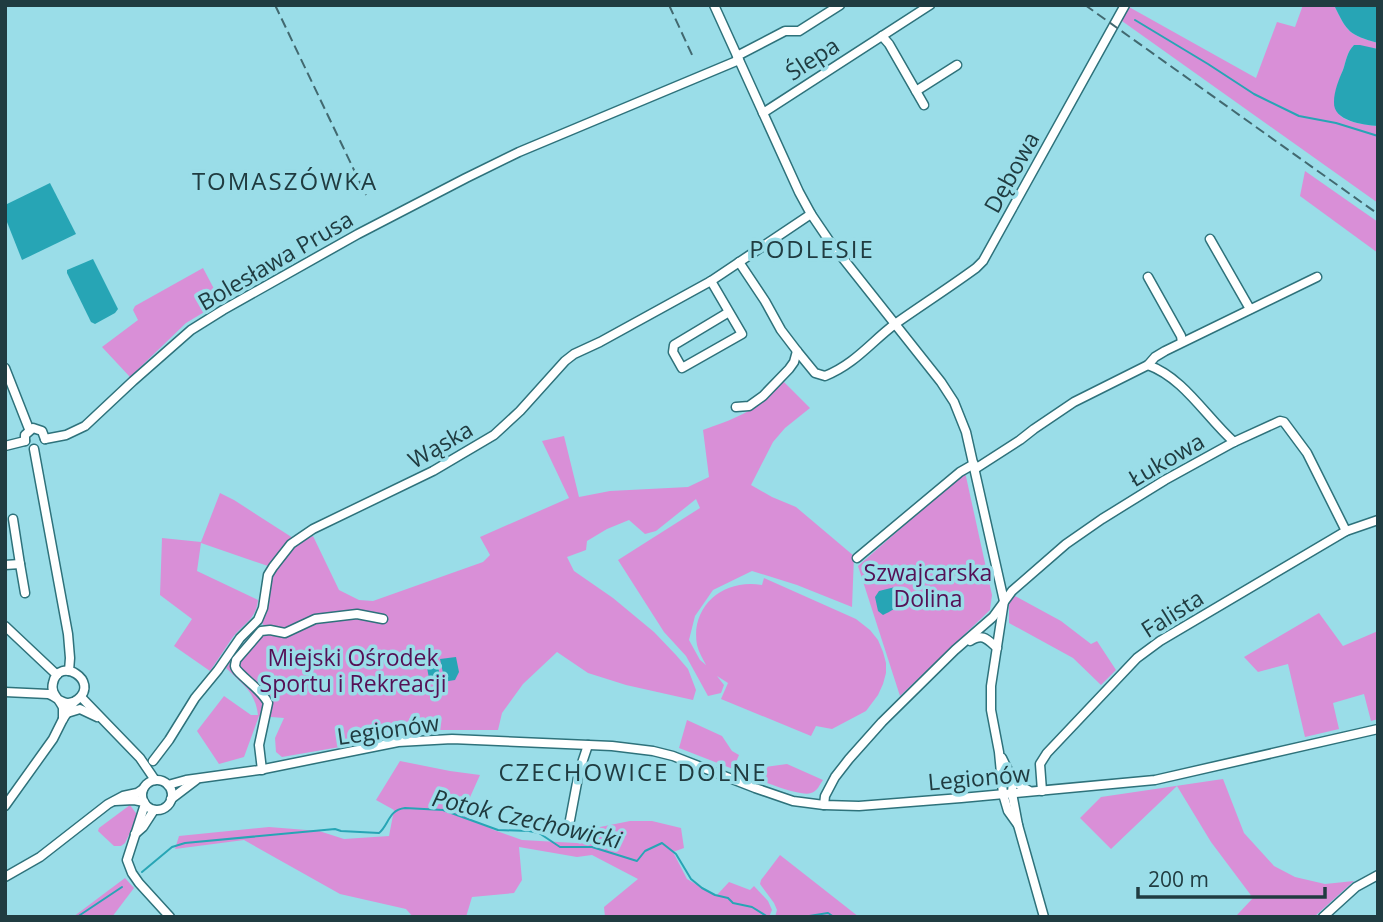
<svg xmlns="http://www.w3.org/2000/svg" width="1383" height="922" viewBox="0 0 1383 922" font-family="'Open Sans',sans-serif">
  <rect width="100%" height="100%" fill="#9adde8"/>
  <g fill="#d98fd7">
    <path d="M1303,5H1334C1347,32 1349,35 1378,43V49L1354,45C1347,52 1346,61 1343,70C1327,111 1332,122 1378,126V203L1122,21L1129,7L1256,78L1277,22L1295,27Z"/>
    <polygon points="1305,171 1378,222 1378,253 1300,196"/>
    <polygon points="203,268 221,302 186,323 130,377 102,347 138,320 133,310 135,306"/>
    <path d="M783,381L810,408L785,428L773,442L751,485L772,497L796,507L854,556L852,607L797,585L752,571L713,590L695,616L689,640L700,660L706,665C703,659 699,653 697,645C690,606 724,578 762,585L764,578L856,619L870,630L878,640L883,652L886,663V673L883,684L878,695L866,711L832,729L816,726L811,736L721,699L728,683L717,676L724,685L721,693L708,696L686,656L664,632L618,560L700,508L696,499L656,531L645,534L629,520L607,529L587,541L586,550L567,557L574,571L613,598L654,632L676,655L688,669L696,690L693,700L626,685L588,673L557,652L523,684L502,713L498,730H438L282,757L276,752L275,738L284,718L259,716L244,757L219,764L197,731L224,696L251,715H258C255,691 242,684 226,668C236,654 248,633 264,626L261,621C264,607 266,591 271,578C278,559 295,544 313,536L339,590L359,600L373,601L483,562L490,555L480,537L569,498L542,441L564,436L579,497L610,491L688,487L709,477L703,430C736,418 761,410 783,381Z"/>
    <polygon points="965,472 992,595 990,610 900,696 858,566"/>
    <path d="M220,493L234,500L293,538L283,546L268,566L201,543L197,571L258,600C256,620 244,623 233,637C225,648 218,660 210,671L174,646L192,619L160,595L162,538L201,542Z"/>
    <polygon points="1015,596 1061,621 1091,644 1097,641 1116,670 1101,685 1073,658 1009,623 1009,601"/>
    <polygon points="1319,613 1343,646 1378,631 1378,719 1371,721 1364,694 1333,703 1339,729 1305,737 1288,664 1258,672 1244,657"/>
    <polygon points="687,720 722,736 732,751 739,755 733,769 679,748"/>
    <polygon points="400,761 450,771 480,775 462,815 494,830 522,840 594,844 600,827 630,821 652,821 681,828 684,848 673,852 687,879 716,896 729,882 750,890 754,886 768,901 772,910 769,917 605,917 604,907 638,879 592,855 577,857 519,847 522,880 514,893 472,897 466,917 413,917 406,909 340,894 244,840 175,849 179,836 269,827 319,831 344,839 389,836 394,810 376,800"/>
    <path d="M759,764L765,767L787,764L823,780C820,784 817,792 811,793C801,797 765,782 754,778Z"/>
    <polygon points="1223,779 1244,833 1274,866 1295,877 1325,884 1354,881 1314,917 1239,917 1237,915 1253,898 1211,842 1177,786 1111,849 1080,818 1101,797"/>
    <polygon points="130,805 138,816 125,843 121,846 114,846 98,831 99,828"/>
    <polygon points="780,855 859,917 775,917 777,910 774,903 760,884 761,880"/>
    <polygon points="125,878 134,888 112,917 73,917"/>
  </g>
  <g fill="#27a5b5">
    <path d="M1334,5H1378V43C1349,35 1347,32 1334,5Z"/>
    <path d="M1354,45H1360L1378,49V126C1363,125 1333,121 1334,102C1334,91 1339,79 1343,70C1346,61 1347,52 1354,45Z"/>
    <polygon points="50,183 76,234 22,260 5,217 5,205"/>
    <polygon points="93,259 118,309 115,313 95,324 91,322 67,273 67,270"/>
    <path d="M895,587C906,603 899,607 883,615L878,611L875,597L879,591Z"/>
    <polygon points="456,657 459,672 455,680 430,684 426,662 437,660 440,677 444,679 446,675 443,673 440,659"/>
  </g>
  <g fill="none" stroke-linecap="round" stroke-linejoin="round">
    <g stroke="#27a5b5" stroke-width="2">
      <polyline points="1135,20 1208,64 1254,94 1299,116 1336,123 1378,136"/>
      <path d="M142,872L172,847L185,843L335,829L341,831L379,833C389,825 388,810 405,808L443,810L498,830L529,831L539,833L560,847H592L637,861L645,851L662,843L676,854L691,879L702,888L715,895L728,898L733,903L752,907L768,917"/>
      <polyline points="77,917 122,887"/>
      <polyline points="803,917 828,913 834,917"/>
    </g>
    <g stroke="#2e727b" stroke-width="11">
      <g id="minor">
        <polyline points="714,5 799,192 811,214 830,242 941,382 954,402 966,432 1004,601 991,686 991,710 999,752 1003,794 1008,811 1018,825"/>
        <polyline points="882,36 889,44 924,105"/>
        <polyline points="737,56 785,31 799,31 840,5"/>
        <polyline points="916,91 957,65"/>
        <polyline points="763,113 930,5"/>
        <polyline points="1210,239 1250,309"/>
        <path d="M739,262L765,301L781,330L797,351L815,373L825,376C855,364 871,342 895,324C922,305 950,287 976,268L983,261L1125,5"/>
        <polyline points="1148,277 1181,336 1182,342"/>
        <polyline points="711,281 742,334 682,368 673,352 674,345 729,312"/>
        <polyline points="1148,365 1155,357 1165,351 1317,277"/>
        <polyline points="5,368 29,429"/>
        <polyline points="736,407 749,406 763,396 789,369 794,362 797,351"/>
        <polyline points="45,439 66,435 85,426 133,381 191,330 223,310 358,234 466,178 519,152 739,60"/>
        <polyline points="25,441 25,435 33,428 42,431 45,439"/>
        <polyline points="5,446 25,441"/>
        <polyline points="34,449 68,634 70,658 69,671"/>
        <path d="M975,469L1020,440L1034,429L1074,402L1148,365C1184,378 1206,417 1234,442"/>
        <polyline points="13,519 20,564"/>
        <polyline points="857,558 960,472 974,464"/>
        <polyline points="5,565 20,564 25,593"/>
        <polyline points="5,626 57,675"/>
        <path d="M970,641C983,633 987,639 997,648"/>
        <path d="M5,692L48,694C55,696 61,703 68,703C72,703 76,701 78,699C100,681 59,655 53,683C50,694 60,699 63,708C63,709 63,718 63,719"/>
        <polyline points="81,697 140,758 155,780"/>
        <polyline points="67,713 80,709 97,717"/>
        <path d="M1002,758C1009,772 1013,784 1028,790"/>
        <polyline points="153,761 169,740 195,698 218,670 240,638 258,620 263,608 268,575 273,567 291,544 313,529 433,471 494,435 520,411 565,361 574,354 600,342 711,281 811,214"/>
        <path d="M262,770L259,745L268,703C262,689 236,674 235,666C235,664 236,662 236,660L261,631L270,630L285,633L315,619L357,614L383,619"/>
        <polyline points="1013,780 1012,793 1018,825 1044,917"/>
        <circle cx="157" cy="795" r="15"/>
        <polyline points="168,785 186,780 259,770 398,742 452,739 612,746 653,751 673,756 755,788 793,801 824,805 859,806 961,798 1155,780 1378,729"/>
        <polyline points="1042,791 1040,764 1047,753 1137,658 1160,641 1346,531 1378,520"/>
        <polyline points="171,799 196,780"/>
        <polyline points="115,801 134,800 144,802"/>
        <polyline points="145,804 127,860 132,873 139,883 170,917"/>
        <polyline points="824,805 825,796 835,777 849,759 882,722 955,650 993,617 1012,591 1066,544 1102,519 1165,480 1234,442 1280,421 1284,422 1307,453 1346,531"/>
        <polyline points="5,806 53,739 63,719 74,702"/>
        <polyline points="570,820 579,772 588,745"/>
        <polyline points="135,834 143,827 154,810"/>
        <polyline points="5,877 40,857 108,804 123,796 137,793 143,789"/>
        <polyline points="1323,917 1356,887 1378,875"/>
      </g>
    </g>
    <use href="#minor" stroke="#fff" stroke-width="8"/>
    <g stroke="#426970" stroke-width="2" stroke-dasharray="10 5" stroke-linecap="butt">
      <polyline points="275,5 366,195"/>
      <polyline points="669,5 693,57"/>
      <polyline points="1085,5 1378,214"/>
    </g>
  </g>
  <g text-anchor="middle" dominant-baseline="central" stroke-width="7" stroke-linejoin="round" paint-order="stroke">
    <g font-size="23" fill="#203c41" stroke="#9adde8">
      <text transform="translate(812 58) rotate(-33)">Ślepa</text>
      <text transform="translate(1011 172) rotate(-61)">Dębowa</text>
      <text transform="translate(275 260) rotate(-30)">Bolesława Prusa</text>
      <text transform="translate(440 444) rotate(-30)">Wąska</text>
      <text transform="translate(1166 459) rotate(-30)">Łukowa</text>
      <text transform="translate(1172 613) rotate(-32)">Falista</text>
      <text transform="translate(388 729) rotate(-8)">Legionów</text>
      <text transform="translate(979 777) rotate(-5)">Legionów</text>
    </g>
    <g font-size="23" fill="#551055" stroke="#9adde8">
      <text x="928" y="572">Szwajcarska<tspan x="928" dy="26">Dolina</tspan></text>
      <text x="353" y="657">Miejski Ośrodek<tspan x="353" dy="26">Sportu i Rekreacji</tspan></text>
    </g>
    <g font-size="24" letter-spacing="2" fill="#203c41" stroke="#9adde8">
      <text x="285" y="180">TOMASZÓWKA</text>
      <text x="812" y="248">PODLESIE</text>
      <text x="633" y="771">CZECHOWICE DOLNE</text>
    </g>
    <g font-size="24" font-style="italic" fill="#1f393d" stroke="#9adde8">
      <text transform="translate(527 818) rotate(13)">Potok Czechowicki</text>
    </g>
  </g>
  <rect width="1383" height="922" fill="none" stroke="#203c41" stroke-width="14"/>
  <path d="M1138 887v10h187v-10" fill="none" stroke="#203c41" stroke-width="3.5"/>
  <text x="1148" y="887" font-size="21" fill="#203c41" stroke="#9adde8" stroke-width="5" paint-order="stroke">200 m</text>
</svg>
